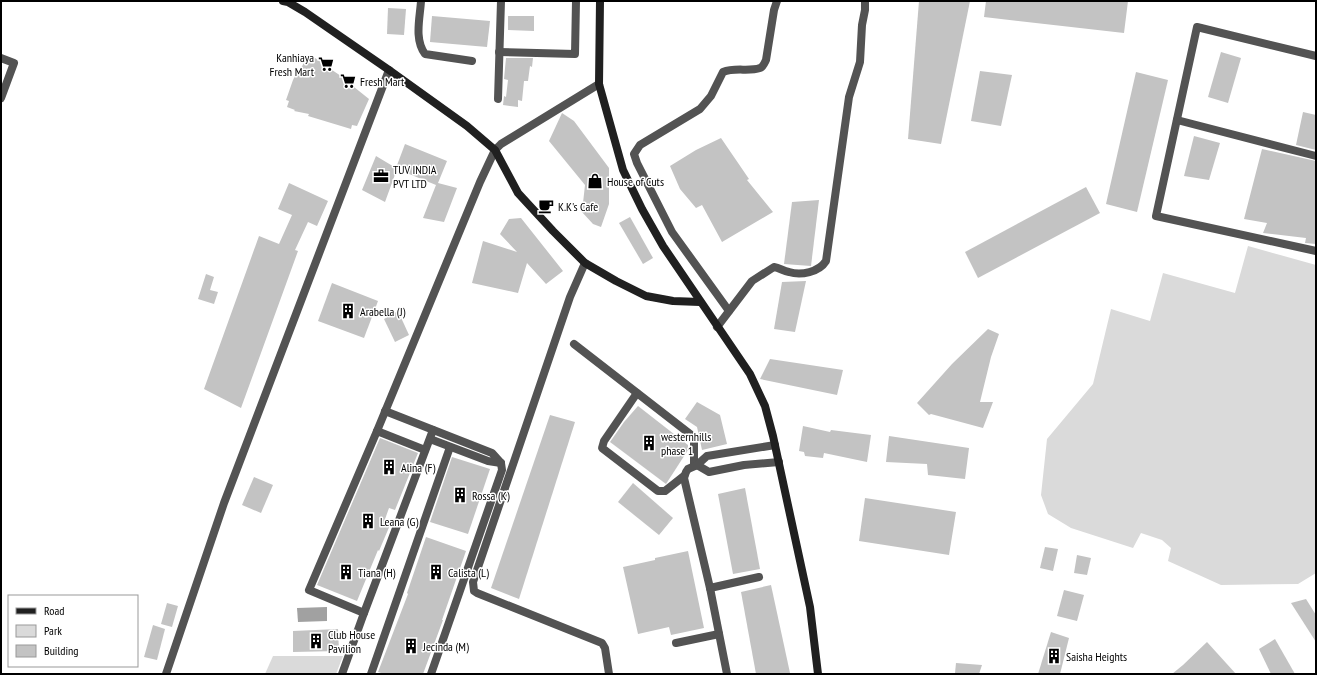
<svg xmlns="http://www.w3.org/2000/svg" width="1317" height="675" viewBox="0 0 1317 675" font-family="'PT Sans Narrow',sans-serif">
  <rect width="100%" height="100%" fill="#fff"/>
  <g fill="#dadada">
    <polygon points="1248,246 1316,265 1316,573 1298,584 1221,585 1168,561 1171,548 1162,540 1141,533 1133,548 1071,528 1048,514 1041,495 1047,439 1093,384 1111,309 1150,321 1163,273 1235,293"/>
    <polygon points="273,656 343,656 336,674 265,674"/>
  </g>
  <polygon fill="#a1a1a1" points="327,607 327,621 298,622 297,608"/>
  <g fill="#c3c3c3">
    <polygon points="919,1 970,1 941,144 908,139"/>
    <polygon points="986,1 1128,1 1124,33 984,17"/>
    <polygon points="388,8 406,9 404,35 387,34"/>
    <polygon points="432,16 490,21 487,47 430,42"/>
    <polygon points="508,16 534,16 534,31 508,30"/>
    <polygon points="1221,52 1241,58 1228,103 1208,97"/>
    <polygon points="312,56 324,64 323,64 344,78 344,79 369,99 357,126 352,125 351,129 308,116 309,114 294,111 295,110 287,107 289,101 286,100 293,80 297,72 299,73 305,60 310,62"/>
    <polygon points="506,58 533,58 532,67 530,66 528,81 524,81 522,101 518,100 518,107 503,105 504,96 506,97 508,80 504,79"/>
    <polygon points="980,71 1012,75 1001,126 971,121"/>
    <polygon points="1136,72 1168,80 1137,212 1106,204"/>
    <polygon points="1303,112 1316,115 1316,150 1296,145"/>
    <polygon points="562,113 574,121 609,168 609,204 601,227 593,224 582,212 585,185 549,141"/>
    <polygon points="1194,136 1220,143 1209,180 1184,176"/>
    <polygon points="721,138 749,179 747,180 773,212 722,242 702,205 696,208 680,189 670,166 696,150"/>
    <polygon points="405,144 447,161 438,183 457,188 444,222 423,218 436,185 397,169 385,202 362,190 376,156 396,168"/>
    <polygon points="1262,149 1316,161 1316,244 1305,243 1306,238 1263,233 1267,223 1244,219"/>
    <polygon points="289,183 328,201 317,226 308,222 295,250 298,251 241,408 204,389 259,236 279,244 292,215 278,209"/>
    <polygon points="1086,187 1100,213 978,278 965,252"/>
    <polygon points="819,200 811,266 784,264 792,202"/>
    <polygon points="630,217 653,258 643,264 619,223"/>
    <polygon points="521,218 563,271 546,284 527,263 518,293 472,283 483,241 517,252 500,234 509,219"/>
    <polygon points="206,274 214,277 210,290 218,292 214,304 198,299"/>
    <polygon points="806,281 795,332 774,329 782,282"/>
    <polygon points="332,283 378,301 364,338 318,321"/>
    <polygon points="398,311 409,335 395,342 384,319"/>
    <polygon points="988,329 999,334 991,357 980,402 993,402 983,428 931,414 929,415 917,403 952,364"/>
    <polygon points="770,359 843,370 837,395 760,379"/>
    <polygon points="697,402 720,415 727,444 702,450 697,427 685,419"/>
    <polygon points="638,406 688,445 688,450 666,484 610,442 624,422"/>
    <polygon points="550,415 575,422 519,599 491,588"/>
    <polygon points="803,426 830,432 831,430 871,435 867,462 824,453 823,458 805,456 804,452 799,451"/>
    <polygon points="889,436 969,448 965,479 928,475 927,464 886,462"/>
    <polygon points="380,438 418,453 395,510 389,508 384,522 390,525 379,551 378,550 357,601 317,585"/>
    <polygon points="452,457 490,469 468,534 430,522"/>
    <polygon points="254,477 273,485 261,513 242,505"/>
    <polygon points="633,483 673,518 659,535 618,502"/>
    <polygon points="745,488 760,569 733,574 718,494"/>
    <polygon points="865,498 956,512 949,555 859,541"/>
    <polygon points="426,537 466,551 442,620 443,620 423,674 384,674 378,672 408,594 407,593"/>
    <polygon points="1045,547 1058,549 1053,571 1040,568"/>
    <polygon points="688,551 704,628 671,635 669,627 638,634 623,567 655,560 655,558"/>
    <polygon points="1077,555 1091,558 1087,575 1074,573"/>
    <polygon points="771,585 790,673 756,674 741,592"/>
    <polygon points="1064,590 1084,595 1077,621 1057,616"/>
    <polygon points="1306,599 1316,615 1316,642 1291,603"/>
    <polygon points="167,603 178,606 172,627 161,624"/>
    <polygon points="153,625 165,629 157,660 144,657"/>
    <polygon points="338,629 339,651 293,652 293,631"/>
    <polygon points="1051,632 1069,638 1060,674 1038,674"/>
    <polygon points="1275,639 1295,674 1271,674 1259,649"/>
    <polygon points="1207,642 1236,674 1172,674 1183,665"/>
    <polygon points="956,663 982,665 979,674 955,673"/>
  </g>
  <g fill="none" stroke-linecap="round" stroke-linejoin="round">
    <g stroke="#535353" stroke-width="8">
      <path d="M421,1C420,18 414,39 425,54L472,61"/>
      <polyline points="499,52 575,54 576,1"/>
      <polyline points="1316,56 1197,27 1156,216 1316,251"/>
      <polyline points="1,58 14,63 1,98"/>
      <polyline points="498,99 501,1"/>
      <polyline points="1177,120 1316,156"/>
      <polyline points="585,263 570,297 473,582 474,591 477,593 602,643 605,648 609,674"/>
      <path d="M729,311L672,232L637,163L634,154L640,145L700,109L711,96L723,72C735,67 749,72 760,68C763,67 764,64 766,60L774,10L777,1"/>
      <path d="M717,327L752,281L774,267C780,268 783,271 789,272C801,276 819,272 826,261L849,97L860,62L862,25L865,10V1"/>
      <polyline points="574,344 690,434 694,439 694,466"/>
      <polyline points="637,393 604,441 602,448 658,491 665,491 684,476"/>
      <polyline points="385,411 492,453 501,463 502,470 431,674"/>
      <polyline points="433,430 364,613 309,590 377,431 480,182 495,150 501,144 599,84"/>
      <polyline points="377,431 425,450"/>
      <polyline points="430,439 488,461 501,463"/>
      <polyline points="697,465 709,472 744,465 779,462"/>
      <polyline points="710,588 759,577"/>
      <polyline points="676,643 719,634"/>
      <polyline points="166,674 224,503 389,70"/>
      <polyline points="342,674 364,613"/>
      <polyline points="371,674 450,447"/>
      <polyline points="727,674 710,588 684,478 686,472 688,469 697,465 707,456 775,445"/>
    </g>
    <g stroke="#202020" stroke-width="8">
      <polyline points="283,1 288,2 305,12 389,70 467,126 495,150 518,193 553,231 585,263 616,281 646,296 673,301 700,302"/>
      <polyline points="600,1 599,84 623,170 642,209 663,246 750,374 765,406 773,436 810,607 818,674"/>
    </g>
  </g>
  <defs>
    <g id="supermarket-bare" transform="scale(1.2)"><path d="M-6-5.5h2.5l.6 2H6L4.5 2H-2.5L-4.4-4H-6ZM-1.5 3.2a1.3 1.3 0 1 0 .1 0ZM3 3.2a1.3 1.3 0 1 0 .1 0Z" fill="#000" stroke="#fff" stroke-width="2.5" paint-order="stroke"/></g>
    <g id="office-bare" transform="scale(1.2)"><path d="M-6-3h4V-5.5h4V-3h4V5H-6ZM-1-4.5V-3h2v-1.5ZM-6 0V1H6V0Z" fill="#000" stroke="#fff" stroke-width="2.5" paint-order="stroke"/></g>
    <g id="shop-bare" transform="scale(1.2)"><path d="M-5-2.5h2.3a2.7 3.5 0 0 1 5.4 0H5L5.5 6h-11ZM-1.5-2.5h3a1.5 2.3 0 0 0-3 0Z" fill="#000" stroke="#fff" stroke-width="2.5" paint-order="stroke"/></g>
    <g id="cafe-bare" transform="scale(1.2)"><path d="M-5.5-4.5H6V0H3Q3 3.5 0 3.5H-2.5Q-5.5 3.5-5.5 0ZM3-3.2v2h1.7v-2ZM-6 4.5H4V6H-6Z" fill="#000" stroke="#fff" stroke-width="2.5" paint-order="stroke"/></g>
    <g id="building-bare" transform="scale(1.2)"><path d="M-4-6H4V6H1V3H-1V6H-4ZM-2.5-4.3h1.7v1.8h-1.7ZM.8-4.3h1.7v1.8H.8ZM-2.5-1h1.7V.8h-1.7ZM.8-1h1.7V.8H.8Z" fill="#000" stroke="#fff" stroke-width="2.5" paint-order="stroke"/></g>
  </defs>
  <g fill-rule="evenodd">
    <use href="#supermarket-bare" x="326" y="64"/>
    <use href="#supermarket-bare" x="348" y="81"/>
    <use href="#office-bare" x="381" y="176"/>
    <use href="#shop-bare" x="595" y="181"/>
    <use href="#cafe-bare" x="546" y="206"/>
    <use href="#building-bare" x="348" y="311"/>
    <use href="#building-bare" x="649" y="443"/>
    <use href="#building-bare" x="389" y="467"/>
    <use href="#building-bare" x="460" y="495"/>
    <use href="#building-bare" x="368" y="521"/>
    <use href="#building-bare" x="346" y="572"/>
    <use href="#building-bare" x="436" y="572"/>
    <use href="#building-bare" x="316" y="641"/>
    <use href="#building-bare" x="411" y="646"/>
    <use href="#building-bare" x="1054" y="656"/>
  </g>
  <g text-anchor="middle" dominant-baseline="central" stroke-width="3" stroke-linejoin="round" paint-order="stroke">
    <g font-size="12" fill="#000" stroke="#fff" text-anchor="start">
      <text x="314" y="57" text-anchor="end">Kanhiaya<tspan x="314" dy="14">Fresh Mart</tspan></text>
      <text x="360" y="81">Fresh Mart</text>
      <text x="393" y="169">TUV INDIA<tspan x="393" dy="14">PVT LTD</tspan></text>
      <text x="607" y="181">House of Cuts</text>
      <text x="558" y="206">K.K's Cafe</text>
      <text x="360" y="311">Arabella (J)</text>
      <text x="661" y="436">westernhills<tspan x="661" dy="14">phase 1</tspan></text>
      <text x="401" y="467">Alina (F)</text>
      <text x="472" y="495">Rossa (K)</text>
      <text x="380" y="521">Leana (G)</text>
      <text x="358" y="572">Tiana (H)</text>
      <text x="448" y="572">Calista (L)</text>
      <text x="328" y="634">Club House<tspan x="328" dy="14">Pavilion</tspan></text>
      <text x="423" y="646">Jecinda (M)</text>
      <text x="1066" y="656">Saisha Heights</text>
    </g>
  </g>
  <rect width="1317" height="675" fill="none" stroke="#000000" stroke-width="4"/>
  <rect x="8" y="595" width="130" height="72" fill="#ffffff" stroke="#999999"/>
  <rect x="16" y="608" width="20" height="6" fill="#202020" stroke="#999999"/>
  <text x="44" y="615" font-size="12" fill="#000000">Road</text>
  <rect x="16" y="625" width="20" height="12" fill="#dadada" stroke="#999999"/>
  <text x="44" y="635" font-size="12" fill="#000000">Park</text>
  <rect x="16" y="645" width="20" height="12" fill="#c3c3c3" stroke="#999999"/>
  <text x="44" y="655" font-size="12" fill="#000000">Building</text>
</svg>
